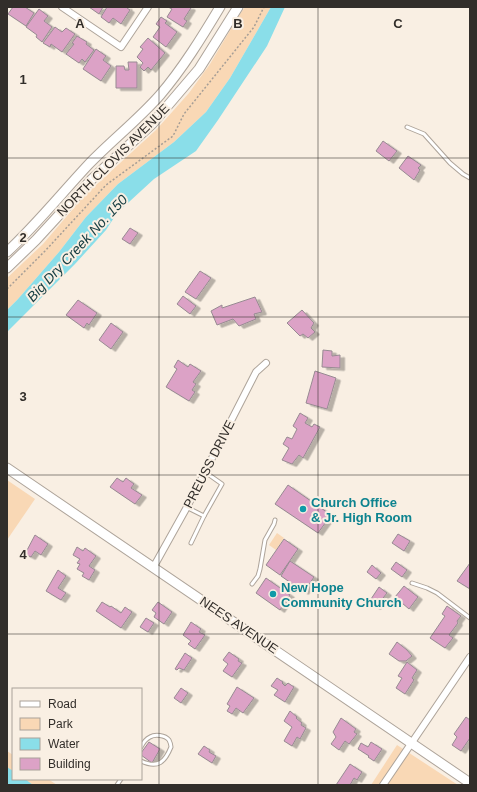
<svg xmlns="http://www.w3.org/2000/svg" width="477" height="792" viewBox="0 0 477 792" font-family="Arial,sans-serif">
  <defs>
    <filter id="shadow"><feDropShadow dx="4.5" dy="2.5" stdDeviation="0" flood-color="#0004"/></filter>
  </defs>
  <rect width="100%" height="100%" fill="#f9efe3"/>
  <g fill="#f9d8b5">
    <polygon points="245,7 271,7 230,78 206,112 174,142 118,184 86,217 59,252 18,299 7,310 7,278 43,244 84,196 156,130 189,93 210,64 238,17"/>
    <polygon points="7,480 35,499 7,540"/>
    <polygon points="277,533 284,538 276,550 269,545"/>
    <polygon points="397,745 458,785 371,785"/>
    <polygon points="7,751 13,755 13,779 48,779 57,785 7,785"/>
  </g>
  <g fill="#8adee9">
    <polygon points="271,7 285,7 267,46 218,120 196,151 154,179 117,213 106,230 75,264 7,332 7,310 18,299 59,252 86,217 118,184 174,142 206,112 230,78"/>
    <polygon points="7,767 13,771 13,779 25,779 33,785 7,785"/>
  </g>
  <g fill="#dca2c6" stroke="#978a92" filter="url(#shadow)">
    <polygon points="13,7 25,7 34,13 26,26 8,14"/>
    <polygon points="89,7 103,7 99,14"/>
    <polygon points="107,7 128,7 127,8 130,10 121,24 113,18 109,23 101,17"/>
    <polygon points="168,7 190,7 191,8 184,19 187,21 183,27 167,17 172,9"/>
    <polygon points="39,9 48,16 44,21 52,27 42,42 36,37 37,35 26,27"/>
    <polygon points="161,17 167,21 165,23 177,32 166,47 153,37 160,27 156,24"/>
    <polygon points="55,27 62,32 66,28 75,34 62,52 51,44 50,47 43,43"/>
    <polygon points="77,36 87,42 86,44 94,50 85,62 82,59 79,63 66,54 74,44 72,43"/>
    <polygon points="148,38 165,53 151,70 148,67 144,71 140,67 143,63 137,57 143,49 140,47"/>
    <polygon points="96,49 106,56 103,60 111,66 101,81 83,69"/>
    <polygon points="128,62 137,62 137,88 116,88 116,66 124,66 125,70 129,70"/>
    <polygon points="383,141 397,151 389,161 376,151"/>
    <polygon points="408,156 421,165 418,168 420,170 414,180 399,168"/>
    <polygon points="130,228 138,233 130,244 122,239"/>
    <polygon points="200,271 211,278 196,299 185,292"/>
    <polygon points="183,296 196,306 190,314 177,304"/>
    <polygon points="255,297 262,312 254,314 256,319 239,326 233,319 217,325 211,311 222,305 222,308"/>
    <polygon points="78,300 97,313 89,325 87,323 84,328 66,315"/>
    <polygon points="302,310 314,323 311,328 315,332 308,338 303,334 300,336 287,323"/>
    <polygon points="111,323 123,332 111,349 99,340"/>
    <polygon points="323,350 332,351 332,356 340,355 340,368 322,367"/>
    <polygon points="178,360 188,367 190,364 201,371 193,382 196,384 192,390 195,392 189,401 166,387 177,369 174,367"/>
    <polygon points="315,371 336,378 327,409 306,403"/>
    <polygon points="300,413 308,418 305,423 312,427 314,424 320,427 303,458 299,455 292,464 282,460 289,448 283,444 287,437 292,439 297,429 293,426"/>
    <polygon points="117,478 123,482 126,478 134,484 131,488 142,495 135,504 110,487"/>
    <polygon points="288,485 331,515 318,533 275,504"/>
    <polygon points="398,534 410,541 404,551 392,543"/>
    <polygon points="35,535 48,544 41,555 35,551 31,557 25,554"/>
    <polygon points="284,539 298,549 280,575 266,565"/>
    <polygon points="77,547 83,551 85,548 96,556 89,566 95,570 89,580 82,576 84,573 77,569 80,564 77,563 80,559 73,555"/>
    <polygon points="290,561 314,577 304,592 281,576"/>
    <polygon points="396,562 407,570 402,577 391,569"/>
    <polygon points="470,563 470,589 457,581"/>
    <polygon points="372,565 381,573 376,579 367,572"/>
    <polygon points="58,570 66,576 58,588 66,593 61,600 46,591"/>
    <polygon points="266,578 290,595 280,610 256,593"/>
    <polygon points="404,586 418,597 409,609 395,597"/>
    <polygon points="379,587 387,593 376,607 369,602"/>
    <polygon points="102,602 110,607 111,606 121,613 125,607 132,612 121,628 96,611"/>
    <polygon points="158,602 172,612 164,624 154,617 156,613 152,610"/>
    <polygon points="447,606 461,616 457,621 458,623 449,635 453,638 445,648 430,638 445,616 442,614"/>
    <polygon points="146,618 154,623 148,632 140,627"/>
    <polygon points="191,622 201,629 199,632 205,635 195,649 188,644 191,641 183,635"/>
    <polygon points="397,642 407,650 412,656 406,661 399,661 389,654"/>
    <polygon points="229,652 239,659 238,661 242,663 232,677 223,671 228,664 223,660"/>
    <polygon points="185,653 192,658 184,670 179,668 177,670 175,669"/>
    <polygon points="407,662 417,670 412,678 414,680 405,694 396,688 402,678 398,676"/>
    <polygon points="277,678 283,682 282,683 285,686 288,683 294,687 285,702 274,695 278,690 271,686"/>
    <polygon points="237,687 254,698 243,713 236,708 232,714 227,711 230,706 227,704"/>
    <polygon points="181,688 188,693 181,703 174,698"/>
    <polygon points="290,711 297,717 296,718 302,723 301,725 306,728 300,739 297,737 292,746 284,741 292,727 284,721"/>
    <polygon points="466,717 470,720 470,738 461,751 452,745 457,737 454,734"/>
    <polygon points="341,718 356,729 354,732 357,734 349,744 345,741 339,750 331,744 336,737 333,732"/>
    <polygon points="149,742 160,749 152,763 141,755 141,753"/>
    <polygon points="371,742 382,749 374,761 368,757 369,756 358,749 361,743 368,747"/>
    <polygon points="204,746 210,750 209,752 216,756 212,763 198,754"/>
    <polygon points="350,764 362,772 357,780 354,778 350,785 336,785"/>
  </g>
  <g fill="none" stroke-linecap="round" stroke-linejoin="round">
    <g stroke="#aea49a" stroke-width="5">
      <g id="lane">
        <polyline points="407,127 424,134 450,163 463,174 470,178"/>
        <polyline points="188,508 204,516"/>
        <polyline points="191,543 204,516 222,484 205,472"/>
        <polyline points="412,583 427,588 437,593 470,618"/>
        <polyline points="252,584 258,576 260,569 265,540 274,524 275,520"/>
        <path d="M141,747C143,743 146,739 150,737C155,734 165,735 169,740C170,742 171,745 171,747C165,762 158,769 141,761"/>
        <polyline points="117,785 121,779"/>
      </g>
    </g>
    <g stroke="#aea49a" stroke-width="8">
      <g id="street">
        <polyline points="62,7 121,47 148,7"/>
        <polyline points="153,568 187,507 256,372 266,363"/>
        <polyline points="383,785 470,657"/>
      </g>
    </g>
    <g stroke="#aea49a" stroke-width="11">
      <g id="secondary">
        <path d="M7,252C36,225 61,194 88,165C111,141 138,120 160,95C183,68 202,37 220,7"/>
        <polyline points="7,268 36,240 92,179 152,124 199,69 238,7"/>
        <polyline points="7,468 470,783"/>
      </g>
    </g>
    <polyline stroke="#a69e96" stroke-width="1.5" stroke-dasharray="2 2" stroke-linecap="butt" points="7,289 45,251 106,185 173,136 184,114 254,27 264,7"/>
    <use href="#lane" stroke="#fff" stroke-width="3"/>
    <use href="#street" stroke="#fff" stroke-width="6"/>
    <use href="#secondary" stroke="#fff" stroke-width="9"/>
  </g>
  <path fill="none" stroke="#322e2a" stroke-width="1" stroke-opacity="0.55" d="M159,7V785M318,7V785M7,158H470M7,317H470M7,475H470M7,634H470"/>
  <g fill="#0f9aa8" stroke="#f9efe3" stroke-width="1.5">
    <circle cx="303" cy="509" r="4"/>
    <circle cx="273" cy="594" r="4"/>
  </g>
  <g text-anchor="middle" dominant-baseline="central" stroke-width="4" stroke-linejoin="round" paint-order="stroke">
    <g font-size="13" fill="#322e2a" stroke="#f9efe3">
      <text transform="translate(113 160) rotate(-45)">NORTH CLOVIS AVENUE</text>
      <text transform="translate(209 464) rotate(-63)">PREUSS DRIVE</text>
      <text transform="translate(239 625) rotate(34)">NEES AVENUE</text>
    </g>
    <g font-size="13" font-weight="bold" fill="#0d838f" stroke="#f9efe3" text-anchor="start">
      <text x="311" y="502">Church Office<tspan x="311" dy="15">&amp; Jr. High Room</tspan></text>
      <text x="281" y="587">New Hope<tspan x="281" dy="15">Community Church</tspan></text>
    </g>
    <g font-size="14" font-style="italic" fill="#143c41" stroke="#f9efe3">
      <text transform="translate(77 248) rotate(-47)">Big Dry Creek No. 150</text>
    </g>
  </g>
  <g font-size="13" text-anchor="middle" font-weight="bold" fill="#322e2a" stroke="#f9efe3" stroke-width="4" stroke-linejoin="round" paint-order="stroke">
    <text x="80" y="28">A</text>
    <text x="238" y="28">B</text>
    <text x="398" y="28">C</text>
    <text x="23" y="84">1</text>
    <text x="23" y="242">2</text>
    <text x="23" y="401">3</text>
    <text x="23" y="559">4</text>
  </g>
  <rect width="477" height="792" fill="none" stroke="#322e2a" stroke-width="16"/>
  <rect x="12" y="688" width="130" height="92" fill="#f9efe3" stroke="#a9a299"/>
  <rect x="20" y="701" width="20" height="6" fill="#ffffff" stroke="#a9a299"/>
  <text x="48" y="708" font-size="12" fill="#322e2a">Road</text>
  <rect x="20" y="718" width="20" height="12" fill="#f9d8b5" stroke="#a9a299"/>
  <text x="48" y="728" font-size="12" fill="#322e2a">Park</text>
  <rect x="20" y="738" width="20" height="12" fill="#8adee9" stroke="#a9a299"/>
  <text x="48" y="748" font-size="12" fill="#322e2a">Water</text>
  <rect x="20" y="758" width="20" height="12" fill="#dca2c6" stroke="#a9a299"/>
  <text x="48" y="768" font-size="12" fill="#322e2a">Building</text>
</svg>
